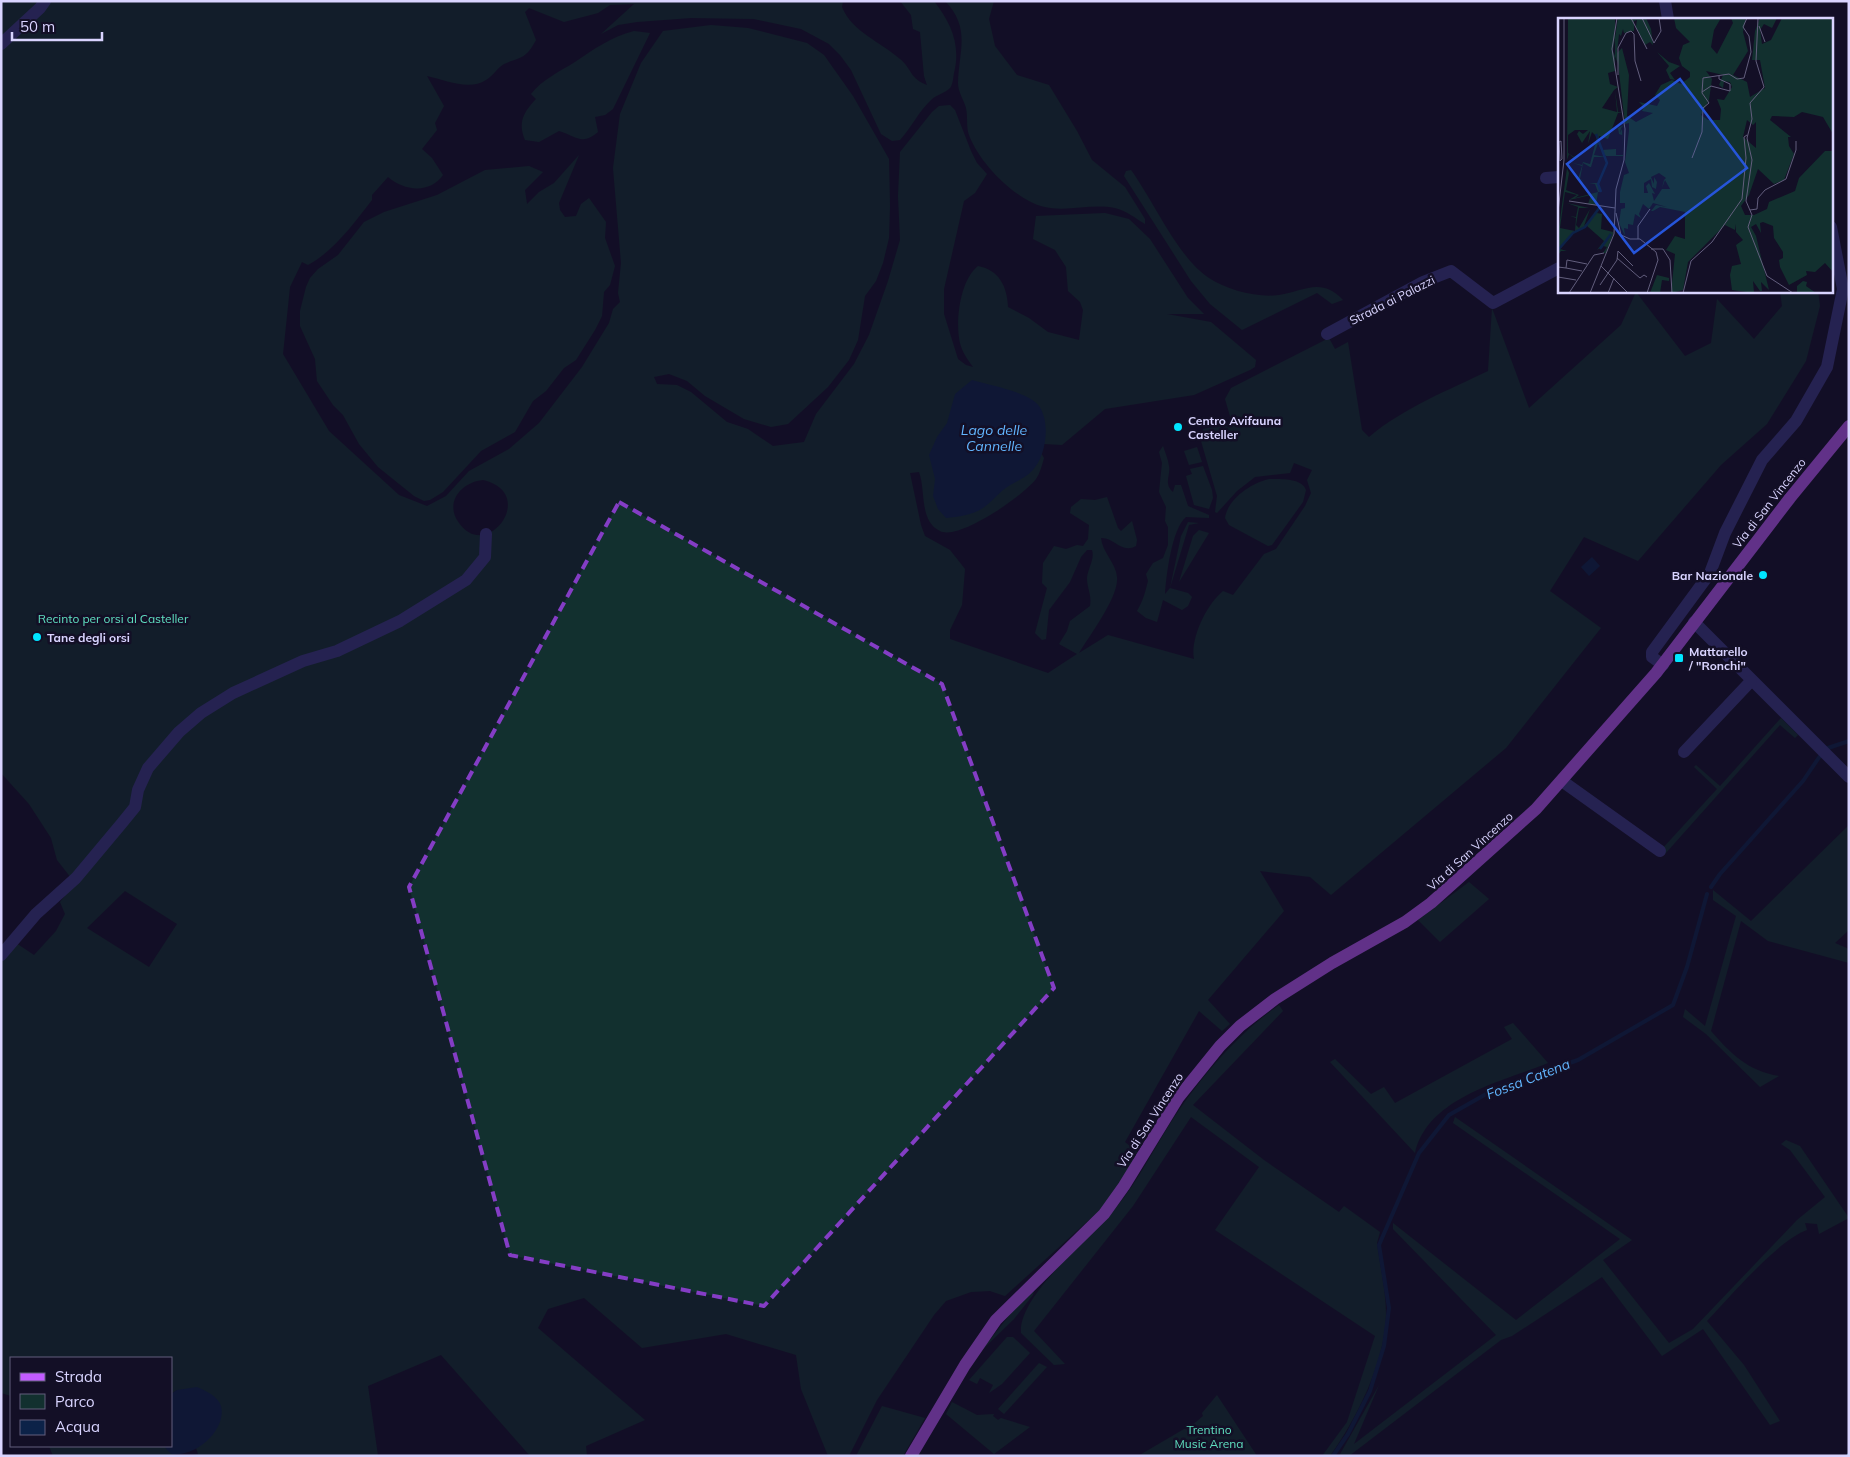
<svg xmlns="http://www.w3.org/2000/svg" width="1850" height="1457" viewBox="0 0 1850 1457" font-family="Mulish,sans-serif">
  <rect width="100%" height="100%" fill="#130f26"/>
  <g fill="#12302f" fill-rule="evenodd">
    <path d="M1,1H843L842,7C852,32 881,42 900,59C912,69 910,79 927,85L924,76L920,32L913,29L911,15L900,1H934C951,23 961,45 954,73C953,78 953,84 950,88C944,94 937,94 931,100C919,111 911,128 900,140L892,141L881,134L851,70L840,55L829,44L801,29L754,19L691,18L637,22L618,25L601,34L634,4L610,5L598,13L564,22L529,8L525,12L536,40C525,60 522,56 504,64C498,67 493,76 486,80C469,91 446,80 427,76L444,106L435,123L437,130L422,149L432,158L443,175C430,194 404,191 388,177L372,195V200C354,223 334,251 308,265L302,262L290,287L283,354L329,431L399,495L427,506L446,496L469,471L509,449L539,423L582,367L609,323L613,309L620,302L618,293L621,263L613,168L620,114L641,63L663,31L711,25L748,28L807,43L824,55L853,96L889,159L890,206L889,238L883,263L876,281L865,296L858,340L849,360L828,387L788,424L771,427L744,419L705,396L687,381L669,374L654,377L657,384L677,385L691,392L727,422L748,429L773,446L804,442L816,414L854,364L869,335L888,281L900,240L898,196L900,152L932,112L939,106L950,105L955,110L971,151L977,163L987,174L975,193L964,201L944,289V314L958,359L966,365L973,367C968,360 962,352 960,343C955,322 960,280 978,266C999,270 1007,286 1008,307L1029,318L1048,332L1079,340L1083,310L1080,302L1068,291L1066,267L1055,250L1033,239L1036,216L1105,213L1129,219L1150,239L1188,298L1204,314H1167L1211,322L1256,360L1255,367L1250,370L1194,395L1105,409L1062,445L1044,444L1043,440L1041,453L1044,458C1042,465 1040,473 1036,479C1024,495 959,541 940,531C919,521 926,491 919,472L910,473L921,525L925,536L950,550L965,569L962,605L950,630V639L1048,673L1077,654L1059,644L1067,631L1070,621L1090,606C1092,595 1087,588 1087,578C1088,568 1095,559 1092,550H1087L1081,557L1070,582L1049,610L1046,639L1042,640L1035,633L1047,588L1042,583L1043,563L1054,546L1066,549L1077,545L1083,546L1088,539L1089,525L1070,513L1071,507L1081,499L1095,500L1107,497L1118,528L1121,531L1132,521L1137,540L1136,546C1121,554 1114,537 1101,538C1102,552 1116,563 1117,577C1119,597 1089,636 1079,653L1108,635L1194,659C1190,638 1207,604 1223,591L1233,595L1264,554L1276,549L1305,506L1311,493L1307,480L1312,470L1294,463L1290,473L1255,477L1237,491L1217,513L1215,512L1217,496L1201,441L1203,429L1232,423L1225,399L1231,388L1329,338L1335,349L1348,342L1362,430L1369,437C1403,408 1449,390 1488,371L1492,308L1529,408L1621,325L1636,292L1685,356L1711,343L1717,299L1754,339L1782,306L1780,291H1818L1820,306L1806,361L1767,424L1721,465L1638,561L1584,537L1550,591L1601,628L1506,748L1331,895L1310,877L1260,871L1284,911L1208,1000L1230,1024L1222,1031L1199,1011L1125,1142L1137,1152L1120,1184L1100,1210L1005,1296L990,1291L971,1292L946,1301L934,1315L877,1400L849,1456H828L801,1389L796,1355L726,1334L642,1348L584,1298L548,1309L538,1328L645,1420L586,1446L587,1456H530L441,1355L368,1386L378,1456H187L198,1454L177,1390L171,1394V1358H11V1396L1,1393V960L16,943L34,955L56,931L65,914L60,902L75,883L57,860L51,838L29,804L1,773ZM483,480C539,493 487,563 459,523C444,503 461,482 483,480ZM125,891L177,924L149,967L87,928Z"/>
    <path d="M945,1H994L989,19L995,46L1017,75L1049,85L1077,131L1092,160L1125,187L1145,219V224C1135,218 1127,211 1115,208C1086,202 1057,217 1029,201C1005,188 979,161 969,135C966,126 968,117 966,108C964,100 958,92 958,83C959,50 971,28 945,1Z"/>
    <path d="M634,31L650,33L613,109L605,115L595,117L598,132C582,146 576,136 559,131L539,142L525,140C518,122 523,113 536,99L531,94C543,79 559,72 575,62C594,49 611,37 634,31Z"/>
    <polygon points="579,155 559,203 560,210 565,217 576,216 581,204 589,198 606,222 605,238 615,266 610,285 604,292 602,316 595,330 576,360 564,368 546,391 533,401 515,432 481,451 443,492 430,500 424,501 414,496 378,467 359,444 343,415 333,405 317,381 315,359 300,326 300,311 306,287 310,278 318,269 338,255 364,222 384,212 437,195 485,170 529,166 543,172 525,190 527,204 539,192 554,183"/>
    <path d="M1131,170C1153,200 1178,258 1209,278C1227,290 1257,298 1279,295C1305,291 1321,277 1343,300L1332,304L1317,293L1242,330L1210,304L1191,281L1124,176L1126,171Z"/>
    <path d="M1163,446C1165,452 1168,459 1169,466C1171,475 1163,483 1173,492L1175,485H1181L1188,506L1209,515V518L1186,517C1172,528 1166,576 1165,594L1170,588L1181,536L1188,522L1199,523L1189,525L1170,588L1188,593L1192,597L1188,606L1182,610L1163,600L1157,622L1146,618L1137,611C1143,601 1145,593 1148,581L1146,574L1153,563L1163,558L1168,545V527L1165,521L1166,507L1159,492L1162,463L1159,452Z"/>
    <polygon points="1197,447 1202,462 1189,465 1184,451"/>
    <polygon points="1203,466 1212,490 1213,498 1209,509 1194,505 1186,476 1192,474 1190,469"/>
    <path d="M1269,479C1281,479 1302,478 1306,490L1303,502L1272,545L1268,546L1229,525L1225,518C1228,498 1252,483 1269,479Z"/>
    <polygon points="1199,530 1209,533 1179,582 1193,536"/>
    <polygon points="1781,718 1798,735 1795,738 1780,725 1665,854 1661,850 1717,789 1694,767 1696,765 1720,786"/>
    <path d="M1849,825V930L1835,943L1849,949V963L1768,941L1741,921L1711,1031C1731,1054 1748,1071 1779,1076L1760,1087L1706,1034L1683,1017L1685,1009L1705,1026L1736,916L1713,900V890L1751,921Z"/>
    <polygon points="1469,882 1489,899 1440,942 1418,920"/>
    <path d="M1279,1005L1283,1011L1193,1105L1264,1160L1339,1212L1344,1206L1380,1232L1377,1243C1380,1266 1386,1291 1386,1315C1385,1362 1357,1418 1330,1456H1322L1347,1422L1375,1336L1215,1230L1259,1167L1191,1117L1133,1206L1034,1331L1065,1364L1054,1365L1021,1333C1018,1295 1091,1238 1115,1209C1140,1179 1157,1142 1179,1110C1206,1071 1240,1032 1279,1005Z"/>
    <path d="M1513,1023L1548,1063C1502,1082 1428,1097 1415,1153L1330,1062L1335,1059L1371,1094L1384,1087L1395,1103L1512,1039L1504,1027Z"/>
    <path d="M1455,1117L1632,1240L1603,1260L1669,1343L1693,1329L1797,1220L1825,1197L1790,1150L1781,1144L1786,1140L1800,1146L1849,1218L1819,1234L1817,1224L1805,1223L1807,1230C1779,1239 1729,1298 1707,1321L1744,1365L1780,1421L1770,1425L1703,1329L1662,1356L1602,1277L1512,1336L1501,1340L1349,1456H1339L1379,1385L1354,1444L1496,1335L1393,1229V1223L1516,1320L1620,1239L1453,1123Z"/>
    <polygon points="1034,1290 1033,1295 1014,1319 980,1352 1012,1312"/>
    <polygon points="1007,1337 1013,1337 1030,1353 1002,1384 989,1393 993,1385 980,1378 977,1384 969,1380"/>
    <polygon points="1039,1363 1047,1367 1004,1414 998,1409"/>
    <polygon points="1217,1395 1257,1456 1138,1456 1196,1422 1203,1416 1202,1413"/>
    <polygon points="952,1402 977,1415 994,1414 993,1416 998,1420 1001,1418 1030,1427 994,1454 946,1414"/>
    <polygon points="882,1406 925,1418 903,1456 856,1456"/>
    <polygon points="49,1446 164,1446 172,1454 181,1456 53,1456"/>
  </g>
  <g fill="#0c2248">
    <path d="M972,380C989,385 1029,392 1039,406C1051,423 1046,457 1032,471C1024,479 1012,483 1003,490C996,496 990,503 983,508C972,515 958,517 946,518L938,509L933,496L935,479L929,455L937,437L947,423L955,394Z"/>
    <polygon points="1592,557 1600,566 1589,576 1581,567"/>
    <path d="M197,1387C206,1391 218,1396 221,1406C227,1429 197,1457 172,1454C169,1453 166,1448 164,1446H171V1394L177,1390Z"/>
  </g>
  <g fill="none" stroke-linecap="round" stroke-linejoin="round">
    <g stroke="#0c2248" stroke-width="4">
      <polyline points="1828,748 1849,741"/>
      <polyline points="1711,887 1720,874 1803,781 1820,756"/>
      <polyline points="1333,1456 1348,1434 1370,1391 1384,1346 1389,1308 1379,1245 1419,1153 1449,1115 1495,1089 1578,1060 1673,1005 1687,967 1707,894"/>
    </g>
    <g stroke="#3d3a85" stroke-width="12">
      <polyline points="1665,1 1668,19"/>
      <polyline points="1,44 40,8 45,1"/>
      <polyline points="1546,178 1559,177"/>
      <polyline points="1327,334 1423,282 1451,271 1493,303 1559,268"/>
      <polyline points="1694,622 1849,777"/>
      <polyline points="1663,665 1652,657 1652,652 1710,573 1725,533 1762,460 1796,421 1827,367 1843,289 1831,227"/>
      <polyline points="1684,752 1751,681"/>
      <polyline points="1562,781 1660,851"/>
      <polyline points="1,955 36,914 76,878 122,823 135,807 138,790 148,768 179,732 201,713 233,693 303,661 337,651 400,621 466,580 485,557 486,534"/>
    </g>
    <polyline stroke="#c25bff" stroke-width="12" points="911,1456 965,1365 996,1320 1104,1214 1124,1186 1178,1098 1220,1046 1240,1026 1275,999 1332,963 1405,922 1431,903 1536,809 1656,673 1790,498 1849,426"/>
    <polyline stroke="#00e5ff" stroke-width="4" stroke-dasharray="8 6" stroke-linecap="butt" points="1848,1456 1849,1455"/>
  </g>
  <path d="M0 0H1850V1457H0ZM619,502L942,684L1054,988L764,1306L510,1255L409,887Z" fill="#130f26" fill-opacity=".55" fill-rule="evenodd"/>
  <path fill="none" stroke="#843dc5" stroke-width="4" stroke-dasharray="10 6" stroke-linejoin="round" d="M619,502L942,684L1054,988L764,1306L510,1255L409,887Z"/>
  <g fill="#00e5ff" stroke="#130f26" stroke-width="2">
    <circle cx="1178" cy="427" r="5"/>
    <circle cx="1763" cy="575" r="5"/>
    <circle cx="37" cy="637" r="5"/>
    <rect x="1674" y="653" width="10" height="10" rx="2.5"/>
  </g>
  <g text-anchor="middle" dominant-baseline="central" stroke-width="5" stroke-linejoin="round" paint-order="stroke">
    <g font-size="12" fill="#d9d4ff" stroke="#130f26">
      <text transform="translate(1392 300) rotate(-27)">Strada ai Palazzi</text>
      <text transform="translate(1769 503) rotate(-52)">Via di San Vincenzo</text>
      <text transform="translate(1470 851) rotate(-42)">Via di San Vincenzo</text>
      <text transform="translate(1150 1120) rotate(-57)">Via di San Vincenzo</text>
    </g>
    <g font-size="12" font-weight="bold" fill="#d9d4ff" stroke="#130f26" text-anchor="start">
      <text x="1188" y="420">Centro Avifauna<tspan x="1188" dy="14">Casteller</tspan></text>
      <text x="1753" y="575" text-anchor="end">Bar Nazionale</text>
      <text x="47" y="637">Tane degli orsi</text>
      <text x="1689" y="651">Mattarello<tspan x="1689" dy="14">/ "Ronchi"</tspan></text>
    </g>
    <g font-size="12" fill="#5fe0c0" stroke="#130f26">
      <text x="113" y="618">Recinto per orsi al Casteller</text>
      <text x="1209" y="1429">Trentino<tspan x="1209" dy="14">Music Arena</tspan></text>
    </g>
    <g font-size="14" font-style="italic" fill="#62b6ff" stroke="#130f26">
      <text x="994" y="430">Lago delle<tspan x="994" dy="16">Cannelle</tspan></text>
      <text transform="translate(1528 1079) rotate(-21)">Fossa Catena</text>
    </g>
  </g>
  <g transform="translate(1558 18)">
    <rect width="275" height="275" fill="#130f26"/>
    <path d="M10,0H57V53L50,55L52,66L60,69L56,72L44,90L59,94L57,72L60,94L65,95H60L50,121L41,118V125L43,132L58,131V137H65L64,117L61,116L60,110L66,107L63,110L62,115L64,111L65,138H48L44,134L40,125L36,137L48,139H36L33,149H49H32L25,145L22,161L26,163L20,161L24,148L15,145L24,147L25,144L32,146L39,119L34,114L30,126L32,113L24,125L19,116L21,113L25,116L30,112H17L10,117V135L16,139L18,137L16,140L11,136L9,142ZM60,0H88L93,11L95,27L92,24L87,27L78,9L79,2L76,3V13L66,15L65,11L63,18L61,16L59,35L64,30L71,57L69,98L78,104L95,95L84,93L86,89L81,84L99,88L102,82L97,77L103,67L114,62L123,66L132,59V54L124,48L121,40L125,27L132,24L118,10L116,0H163L156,12L153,29L159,36L175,5L173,0H188L185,14L190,33L175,57L189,64L192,79L207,70L202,42H194L197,13L202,0H219L214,10L206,6L202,12L204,26L213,22L224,0H275V116L265,99L261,98L244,94L236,99L214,98L212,102L233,119H230L231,128L236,136L226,162L216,166L200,151L191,177L183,188L187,197H196L209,191L211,184L237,173L241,160L267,133H275V254L267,245L257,254L248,253L249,257L231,267L222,249L221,242L225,240V234L216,220L215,208L205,204L202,205L203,215L198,206L193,209L198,218L211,272L203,264L204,273H202L195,263L196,275L174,272L172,257L174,248L183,246L178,227L185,222L178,214V206L177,212L167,207L130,244L125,272L113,275L117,236L108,232L117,218L127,221V194L102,189L95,193H93L98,187L109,189L95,185L91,191L85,186L81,196L83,200L77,196L75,207L70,206V211L66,210L67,218L61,205L63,191L67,190V185H62V174L66,157L71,155L67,144L71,113V105L67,106L60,46L55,33ZM148,53L165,57L161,67L165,70L166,63L172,64L174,69L166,82L159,81L163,91L162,102H150L143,97L151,82L154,61ZM189,102L195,107L198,104V130L185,119ZM101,155L108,160L106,162L104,170L107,162L112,171H104L96,183L94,175L97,176L91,165L88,168L90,175H86V165L93,161L94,169L98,171L99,164L96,159V166L93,159ZM99,34L111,44L122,48L112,55L117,62L112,61L108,52L111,48ZM9,150L11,155L8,172L21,177L26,170L21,177L17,180L40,174L37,166L31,165H39L43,174H40L38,187L30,186L33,177L11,182L19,177L7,174L2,210L17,213L18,200L12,198L18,199L20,189L9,185L31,190H21L18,207L21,210L32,191L26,208L40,192L39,195L44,196L43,211L55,214L56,208L55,217L48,235H45L49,229L45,228L39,232L46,223L29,208L16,215L2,231L9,233H3L0,237V216ZM99,257L111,260V263L104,262L102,275H92ZM245,263L249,264L248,268L258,275H239V268Z" fill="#12302f" fill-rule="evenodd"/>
    <path fill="none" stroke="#0c2248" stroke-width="2.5" d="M38,116L49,145L40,166L43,174M42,231L53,216M0,232L15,215L27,209L42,189"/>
    <path fill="none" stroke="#625e7d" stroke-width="1" d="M73,0L89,31M84,0L96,25L103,13L101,0M200,0L198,43L206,69L192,85L194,101L189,120L194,142L188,183L194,197L190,209L209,258L235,275M201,8L207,24M60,57V30L68,15L73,13L76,16L77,43L83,63M144,74L153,68L172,73V66L161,61V58M3,123L4,141L2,143L1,124ZM134,140L144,114L145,90L151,85L144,75L145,60L171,56L179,61L186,60L193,34L191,18L185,9L189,0M11,183L57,190M192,192L199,191L200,180L207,172L228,161L238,132V123M0,194L6,142V0M58,195L63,217L72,221H82L98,234L100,242L89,275M80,221V208L92,191M93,231H105L112,242L114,275M59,240L82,260L86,257L89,259M43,248L70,275M0,249L8,250L9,242L29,246M8,250L24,253M0,259L18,262M42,267L59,242L60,233L75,248M11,275L36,237L46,235M32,275L56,216L58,171L66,142L67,111L54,31L59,0M50,275L56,260M125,275L133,243L154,224L184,181L188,140L186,119L189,117"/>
    <path fill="#2655da" fill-opacity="0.15" stroke="#2655da" stroke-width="2.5" d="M122,61L189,150L76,235L9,146Z"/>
    <rect width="275" height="275" fill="none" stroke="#d9d4ff" stroke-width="2.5"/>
  </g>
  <rect width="1850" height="1457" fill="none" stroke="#d9d4ff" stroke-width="5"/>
  <rect x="10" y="1357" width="162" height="90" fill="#130f26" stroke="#625e7d"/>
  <rect x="20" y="1373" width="25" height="8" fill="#c25bff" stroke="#625e7d"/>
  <text x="55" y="1382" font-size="15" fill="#d9d4ff">Strada</text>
  <rect x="20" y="1394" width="25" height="15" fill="#12302f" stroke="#625e7d"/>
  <text x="55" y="1407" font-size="15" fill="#d9d4ff">Parco</text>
  <rect x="20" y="1420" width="25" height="15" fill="#0c2248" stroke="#625e7d"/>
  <text x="55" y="1432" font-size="15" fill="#d9d4ff">Acqua</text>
  <path d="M12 32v8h90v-8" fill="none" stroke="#d9d4ff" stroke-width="2.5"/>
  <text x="20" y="32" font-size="15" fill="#d9d4ff" stroke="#130f26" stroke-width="4" paint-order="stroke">50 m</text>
</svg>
